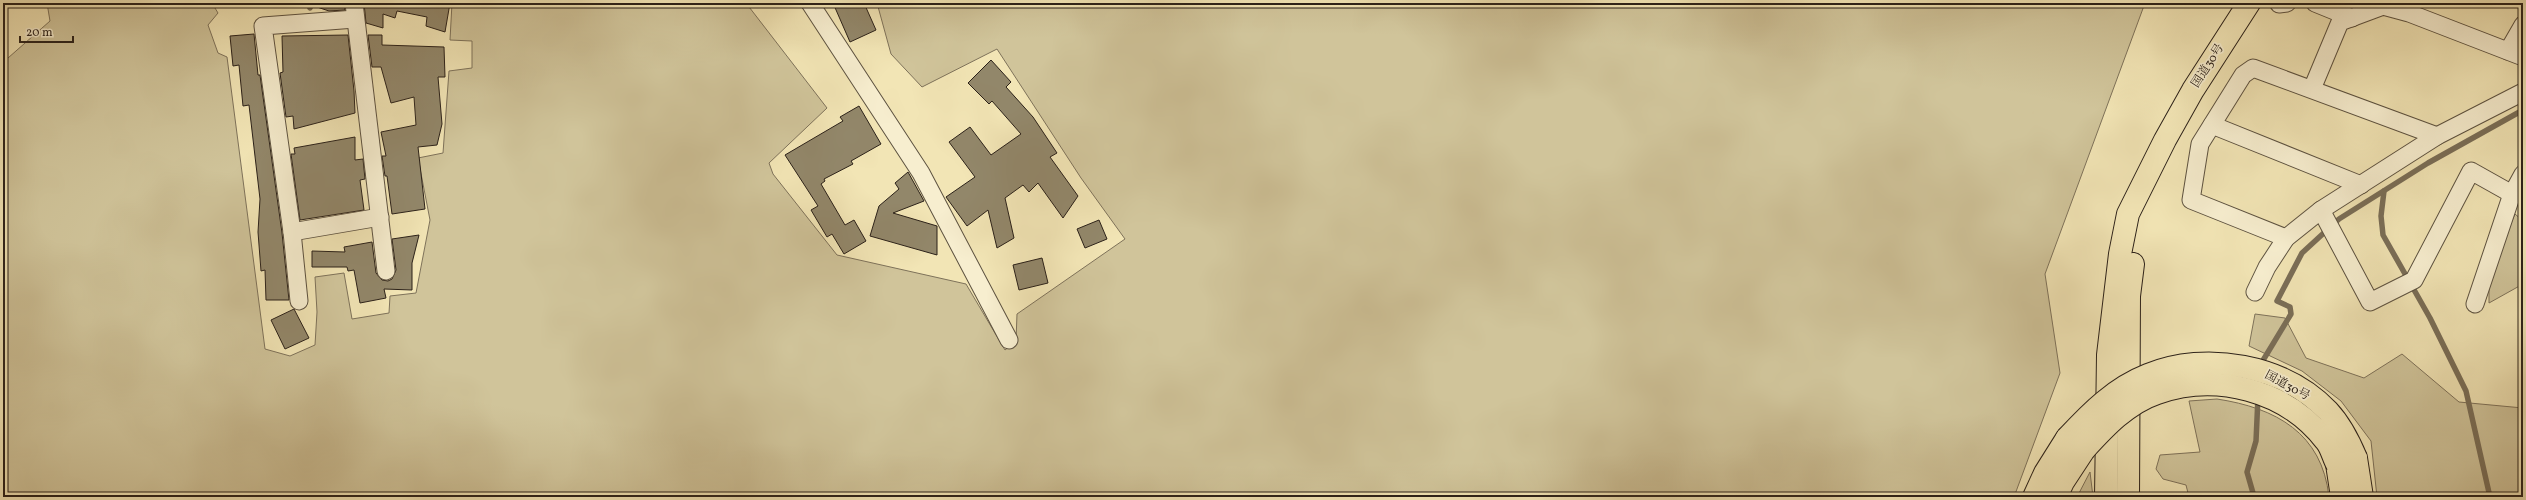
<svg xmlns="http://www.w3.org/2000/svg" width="2526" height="500" viewBox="0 0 2526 500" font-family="Vollkorn,'Noto Serif JP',serif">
  <rect width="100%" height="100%" fill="#f2e5b5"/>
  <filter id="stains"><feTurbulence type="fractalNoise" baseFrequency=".005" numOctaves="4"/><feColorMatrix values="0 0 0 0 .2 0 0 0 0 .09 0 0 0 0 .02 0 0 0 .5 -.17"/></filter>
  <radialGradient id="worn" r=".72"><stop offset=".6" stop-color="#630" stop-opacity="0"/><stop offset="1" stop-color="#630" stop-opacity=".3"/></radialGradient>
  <g fill="#d0c49a" stroke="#7e725a">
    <polygon points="47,3 212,3 218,13 208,25 218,53 227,57 265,349 290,356 315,345 317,312 315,277 344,273 352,319 389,313 390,296 416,293 430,220 418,158 443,153 449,71 472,68 472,41 450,40 452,3 746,3 827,108 769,163 773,174 837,255 966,284 1005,350 1016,341 1017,314 1125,239 1081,178 997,49 922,87 891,54 877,3 2145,3 2045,274 2060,373 2014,497 3,497 3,59 8,58 50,21"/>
    <polygon points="2515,214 2523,221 2523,284 2489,303 2489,273"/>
    <polygon points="2255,314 2285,318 2306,358 2364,378 2402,354 2459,402 2523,408 2523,497 2377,497 2371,441 2341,401 2302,371 2249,346"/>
    <path d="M2217,399C2276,408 2322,433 2329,497H2189L2186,485L2163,479L2156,469L2160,455L2200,452L2189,401Z"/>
    <polygon points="2090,472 2093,497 2077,497"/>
  </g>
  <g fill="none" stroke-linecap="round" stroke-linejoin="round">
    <g stroke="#7a6e57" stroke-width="5.5">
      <polyline points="310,8 312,3"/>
      <polyline points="2384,191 2381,216 2383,235 2430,318 2466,391 2490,497"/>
      <polyline points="2259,367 2291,314 2290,307 2277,301 2302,253 2339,219 2428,163 2523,110"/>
      <polyline points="2252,497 2253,493 2247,472 2256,441 2258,397"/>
    </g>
  </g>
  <g fill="#92876a" stroke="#2b2119">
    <polygon points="314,3 344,3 345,10 329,11 314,6"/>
    <polygon points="364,3 450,3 445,32 426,26 427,17 397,11 395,18 383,14 383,28 366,23"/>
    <polygon points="833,3 864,3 876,30 850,42"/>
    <polygon points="254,34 258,75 260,75 282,233 289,300 266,300 265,270 261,271 258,232 260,199 249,105 243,106 239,65 233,66 230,36"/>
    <polygon points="348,35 354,91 355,113 294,129 293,116 286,117 280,73 283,72 282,36"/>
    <polygon points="368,35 382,35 382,45 444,47 445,77 438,77 442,124 437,145 418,147 425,209 392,214 387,176 385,176 382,156 386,156 381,132 416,125 414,97 391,103 381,67 372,67"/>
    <polygon points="991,60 1011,82 1006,87 1033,117 1057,153 1050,157 1078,196 1063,218 1038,183 1029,192 1023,185 1005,198 1014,238 997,248 988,210 967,226 946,197 975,177 949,142 970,127 991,155 1021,134 992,101 989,104 968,83"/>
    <polygon points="859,106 881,144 851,161 853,164 824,179 825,181 821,184 845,225 854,220 866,241 844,254 832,234 827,237 811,210 818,206 785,155 843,121 840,117"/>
    <polygon points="355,137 355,160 363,159 365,179 360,180 364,210 300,220 291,154 295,154 294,148"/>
    <polygon points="908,172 924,201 893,213 937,226 937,255 870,236 879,206 899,189 895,183"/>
    <polygon points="1099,220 1107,239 1085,248 1077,229"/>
    <polygon points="419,235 412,263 412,290 384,289 386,298 360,303 354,270 348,271 347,267 312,267 312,251 345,252 344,247 372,242 376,273 382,280 388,281 392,279 396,270 392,239"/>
    <polygon points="1042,258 1048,283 1019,290 1013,265"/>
    <polygon points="294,309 309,338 285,349 271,320"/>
  </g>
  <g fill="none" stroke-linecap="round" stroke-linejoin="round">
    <g stroke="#5d5240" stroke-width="19">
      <g id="minor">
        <polyline points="354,3 386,271"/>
        <polyline points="810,3 921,173 1009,340"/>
        <polyline points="2315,3 2352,18"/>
        <polyline points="2279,4 2287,3"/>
        <polyline points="355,19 263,26 292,232 380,217"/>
        <polyline points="2508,51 2523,25"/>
        <polyline points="2312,89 2340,22 2383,6 2409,13 2523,57"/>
        <polyline points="2212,125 2361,185"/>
        <polyline points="2321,210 2370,302 2414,280 2471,171 2512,194"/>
        <polyline points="292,232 299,301"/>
        <polyline points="2286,238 2191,200 2200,144 2243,75 2253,68 2437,136"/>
        <polyline points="2255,292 2267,267 2286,238 2321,210 2437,136 2523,92"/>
        <polyline points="2475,304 2512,194 2523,174"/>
      </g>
    </g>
    <g stroke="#2b2119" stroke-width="24">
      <g id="highway">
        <polyline points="2356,458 2362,497"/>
        <polyline points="2337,464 2342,497"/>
        <polyline points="2034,497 2045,473 2067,438"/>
        <polyline points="2056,497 2063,482 2084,450"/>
        <polyline points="2106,497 2108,355 2120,254 2128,214 2165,140 2193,90 2249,3"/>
        <polyline points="2128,497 2129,296 2133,264"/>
      </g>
    </g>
    <use href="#minor" stroke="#f7eecf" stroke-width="17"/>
    <use href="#highway" stroke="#f2e5b5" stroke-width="22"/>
    <g stroke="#2b2119" stroke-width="24" stroke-linecap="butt">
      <g id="highway-bridge">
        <path d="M2067,438C2091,412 2115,388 2148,375C2206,351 2284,365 2328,411C2341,425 2349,441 2356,458"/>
        <path d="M2084,450C2104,428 2127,403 2157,393C2216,372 2286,390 2325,440C2331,446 2333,457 2337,464"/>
      </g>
    </g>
    <use href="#highway-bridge" stroke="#f2e5b5" stroke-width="22"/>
  </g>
  <g text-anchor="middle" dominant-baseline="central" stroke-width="3.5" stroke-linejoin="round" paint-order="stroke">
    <g font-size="12" fill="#2b2119" stroke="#f7eecf">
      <text transform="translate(2208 66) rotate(-57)">国道30号</text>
      <text transform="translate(2287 386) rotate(28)">国道30号</text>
    </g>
  </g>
  <rect width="2526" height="500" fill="none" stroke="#f2e5b5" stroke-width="16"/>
  <rect x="4" y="4" width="2518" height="492" fill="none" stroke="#2b2119" stroke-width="2"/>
  <rect x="8" y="8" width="2510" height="484" fill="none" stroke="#2b2119"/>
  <path d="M20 36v6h53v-6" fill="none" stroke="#2b2119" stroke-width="2"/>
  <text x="26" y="36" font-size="12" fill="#2b2119" stroke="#f7eecf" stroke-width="3" paint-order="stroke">20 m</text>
  <rect width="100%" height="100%" filter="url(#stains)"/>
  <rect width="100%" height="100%" fill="url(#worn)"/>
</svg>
